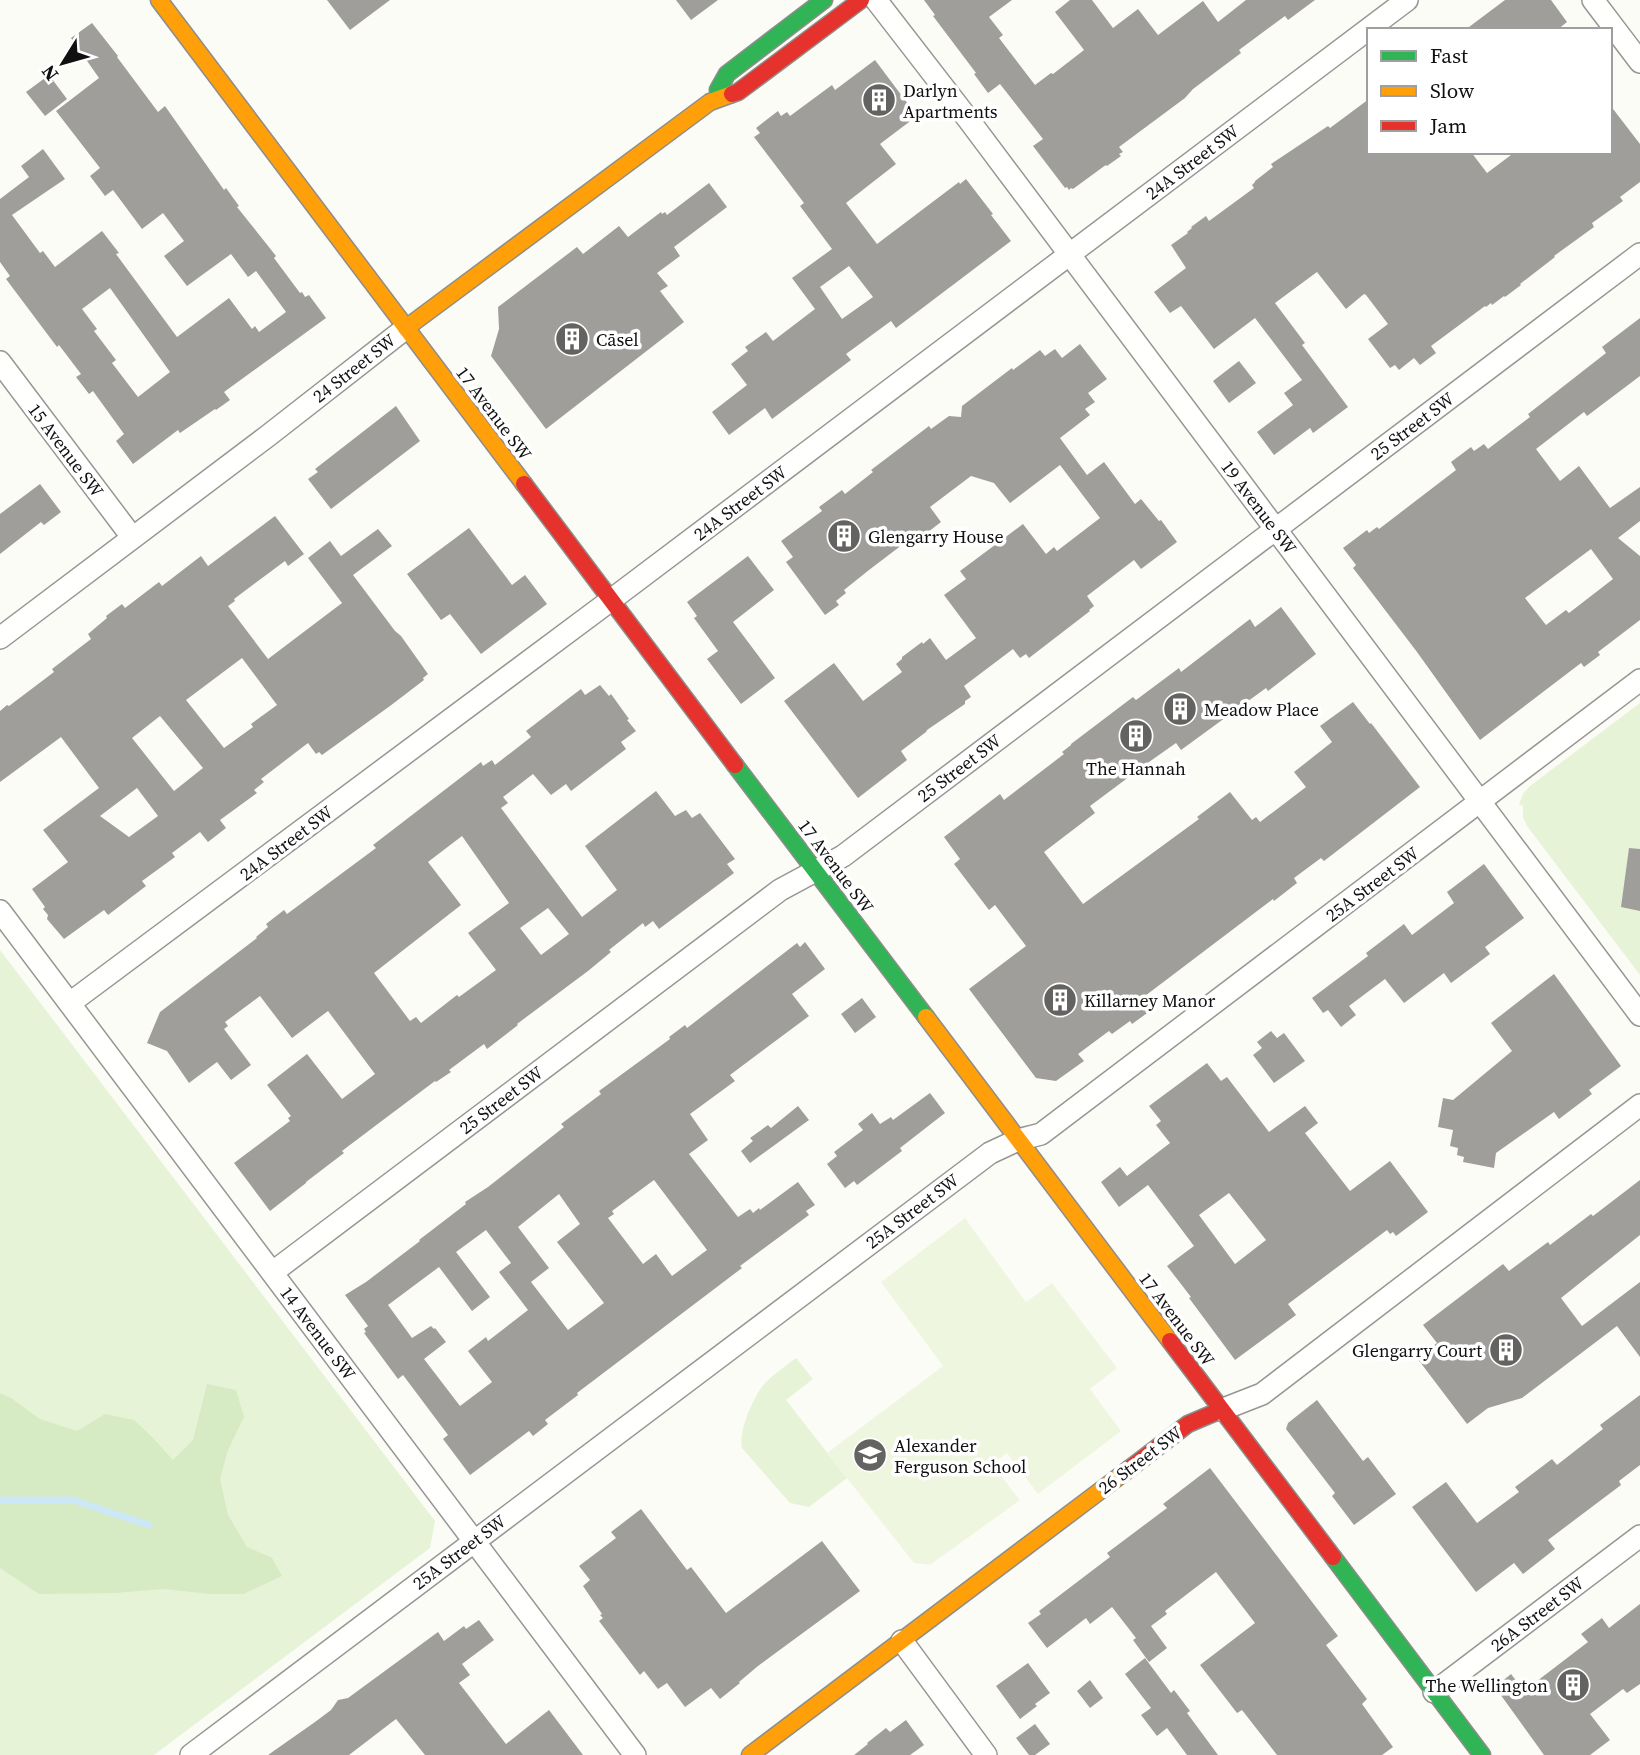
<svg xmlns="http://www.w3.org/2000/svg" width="1640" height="1755" viewBox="0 0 1640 1755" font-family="'Source Serif 4',serif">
  <rect width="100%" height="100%" fill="#fcfcf7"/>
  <g fill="#e6f3d7">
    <polygon points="1640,703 1640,975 1527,826 1523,817 1523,806 1519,804 1523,794 1530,786"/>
    <polygon points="0,950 435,1521 430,1548 154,1755 0,1755"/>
    <path d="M796,1358L813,1379L786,1400L847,1478L809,1507L790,1503L742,1448C738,1432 754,1394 766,1382C775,1373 786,1366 796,1358Z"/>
  </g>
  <polygon fill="#d6eac4" points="207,1384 236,1390 244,1417 228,1450 220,1479 228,1515 247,1547 272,1558 282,1576 243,1594 211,1594 163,1589 115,1593 39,1594 0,1568 0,1393 11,1398 40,1419 77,1431 105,1414 134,1420 152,1437 173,1460 193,1440"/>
  <polygon fill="#eff6e0" points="965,1218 1026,1302 1052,1283 1117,1368 1090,1389 1121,1431 1038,1494 1007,1453 990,1466 1001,1476 1020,1500 930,1565 914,1563 827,1453 943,1366 881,1282"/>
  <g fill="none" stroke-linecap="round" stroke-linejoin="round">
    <polyline stroke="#cce8f7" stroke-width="7" points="0,1500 73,1500 149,1525"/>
  </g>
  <g fill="#a09e9b" fill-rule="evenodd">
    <polygon points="327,0 390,0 350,30"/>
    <polygon points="676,0 718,0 691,20"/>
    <polygon points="924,0 1012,0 989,17 1003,35 999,38 1035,85 1051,73 1053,74 1084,50 1055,12 1070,0 1092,0 1113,28 1138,9 1158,35 1203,1 1218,22 1246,0 1315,0 1288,20 1285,16 1239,50 1241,53 1193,89 1185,98 1119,147 1123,152 1119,154 1121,156 1107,166 1106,165 1103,167 1073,189 1071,188 1069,190 1067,187 1065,188 1033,146 1043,139 1000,84 988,93 974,74 976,73 933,16 935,15"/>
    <polygon points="1505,0 1551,0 1567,22 1557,30 1465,30"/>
    <path d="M92,23L118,56L117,57L158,112L165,106L224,190L226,188L239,206L237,207L276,256L274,258L300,293L302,292L305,297L309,295L326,318L224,392L230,400L216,410L215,409L180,433L178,430L133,464L116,441L124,434L93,391L89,394L76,377L81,374L59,345L57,347L6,279L10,276L0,262V199L29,177L21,166L43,149L65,179L12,215L40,253L43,251L55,267L102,231L119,253L116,254L177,337L229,298L252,329L255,326L259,332L286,312L256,271L248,277L231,254L187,286L164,256L184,241L163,213L142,229L113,190L105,196L90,176L100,168L56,111L99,78L71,38ZM110,288L170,372L138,397L112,363L116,360L94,331L97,329L82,309Z"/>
    <path d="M875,60L917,116L880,144L896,164L846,203L877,244L959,182L960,184L966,179L993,214L991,215L1011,241L896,328L891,321L846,354L851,360L772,419L765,408L729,435L712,412L747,385L731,364L748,351L745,347L766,332L773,341L815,309L792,278L832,249L800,206L804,203L754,137L760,133L756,128L778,111L781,116L787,112L790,116L832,85L835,90ZM849,266L873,297L842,319L820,287Z"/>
    <polygon points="49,75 67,99 45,116 26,92"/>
    <polygon points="1369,99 1369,152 1471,152 1487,173 1515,152 1610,152 1610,105 1640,144 1640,182 1620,197 1623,201 1592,223 1594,227 1554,256 1555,257 1520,284 1521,285 1505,297 1504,296 1492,305 1491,303 1486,307 1485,306 1431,346 1436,353 1420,365 1414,358 1399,370 1395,365 1390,368 1368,339 1388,324 1366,295 1364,294 1346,309 1317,272 1275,303 1305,343 1302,345 1348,407 1313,433 1310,428 1274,455 1257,432 1293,405 1284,393 1302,380 1255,318 1214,349 1181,306 1170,313 1154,292 1186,268 1171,245 1188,233 1187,232 1192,228 1191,227 1206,216 1209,221 1254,188 1252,185 1255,182 1255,181 1273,167 1271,164 1328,126 1330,128"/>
    <polygon points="709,183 727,207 674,247 680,256 657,273 668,286 660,291 684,322 546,429 491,356 499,329 498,307 577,247 583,254 619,226 628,237 661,212 662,214 665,212 667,215"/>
    <path d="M1640,318V376L1587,416L1584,412L1536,449L1560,481L1579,466L1610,508L1640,487V521L1618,538L1640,556V620L1598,652L1600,655L1584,667L1581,663L1480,740L1417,652L1353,568L1356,565L1343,548L1367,530L1369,533L1377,527L1379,529L1456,470L1451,462L1471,447L1474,451L1484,444L1488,449L1530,417L1528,414L1606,353L1602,347ZM1591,549L1613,579L1569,613L1566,610L1546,625L1525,598Z"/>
    <polygon points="1080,344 1107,379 1088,393 1095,402 1085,409 1090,415 1060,438 1087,475 1104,462 1135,504 1141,499 1159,521 1161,520 1177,542 1141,569 1134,560 1087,596 1094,606 1089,610 1090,611 1029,658 1026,654 1020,658 1013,649 964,686 971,697 965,701 965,704 927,730 926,732 901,751 907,760 858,798 784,701 834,663 863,701 902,672 896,664 902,659 902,657 922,642 923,644 930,638 946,660 976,638 944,595 966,579 960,571 1023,524 1046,554 1054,547 1057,551 1100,518 1060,465 1010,503 994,483 971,476 930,507 941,522 919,539 915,535 869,570 844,590 846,593 836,601 839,605 825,615 786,562 793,557 781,541 822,511 819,507 842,490 845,494 873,472 871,470 929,426 931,429 949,416 961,417 962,406 1012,368 1013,370 1040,350 1045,356 1055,349 1062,358"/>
    <polygon points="1239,361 1256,383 1229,403 1213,381"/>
    <polygon points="396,406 420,441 331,509 308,479 318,472 315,469"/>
    <polygon points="40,484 61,512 44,525 41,522 0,554 0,514"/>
    <path d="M275,516L304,554L288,566L285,561L234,599L235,601L228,606L268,659L342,603L308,558L330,541L341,556L378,529L392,546L353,575L395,631L401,636L428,674L423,678L424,680L390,706L322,755L319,752L316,754L308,743L261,779L264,782L254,790L257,793L220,820L226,828L208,842L200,832L172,853L175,857L142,881L146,886L108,915L104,910L64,939L47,919L48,915L43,909L45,907L32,889L68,862L43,830L99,788L61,737L0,782V711L7,705L9,706L54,672L52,669L91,639L88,634L107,618L106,616L122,604L125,608L159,582L162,586L201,556L208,566ZM242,658L277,705L251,724L253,727L224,748L186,700ZM160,716L203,768L174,791L132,738ZM137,788L158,816L129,837L100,816Z"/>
    <polygon points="469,528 512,585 525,575 547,604 481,654 450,614 441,620 407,574"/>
    <polygon points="748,556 774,590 733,622 775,678 741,704 707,659 718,651 694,618 697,616 687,602"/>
    <polygon points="1281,607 1316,654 1268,691 1266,688 1181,750 1176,743 1149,762 1090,806 1095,813 1044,852 1083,904 1199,819 1197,817 1230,792 1252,820 1256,817 1260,822 1306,787 1294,772 1332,742 1320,726 1353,702 1370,724 1371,723 1420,787 1324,861 1321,858 1294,878 1297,883 1274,901 1273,899 1141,999 1150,1011 1132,1024 1130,1021 1112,1034 1109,1031 1078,1054 1084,1061 1056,1081 1036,1078 969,989 1026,946 995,905 989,910 954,864 960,859 944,837 1000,794 1004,800 1064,754 1062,752 1071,745 1071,744 1133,697 1136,700 1179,668 1181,672 1250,619 1255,627"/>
    <path d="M600,685L609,696L611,694L629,719L627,720L636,731L621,742L626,749L571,791L566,784L551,795L533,774L503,797L508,803L501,808L582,917L617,890L585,846L656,791L675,816L686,810L692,818L700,813L735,859L727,864L734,873L659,929L653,921L645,927L643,923L609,950L611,952L588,971L517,1024L518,1025L487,1049L484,1044L449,1070L451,1072L436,1082L435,1081L379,1123L342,1151L344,1153L306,1182V1183L270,1211L234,1163L290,1121L288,1118L291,1116L267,1085L307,1054L342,1099L375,1074L328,1011L292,1038L260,996L225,1022L228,1026L224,1029L251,1065L231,1080L217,1062L189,1083L167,1051L147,1043L160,1012L257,938L256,937L268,927L266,924L284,910L287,914L376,848L373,845L481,762L483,766L492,760L495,765L531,737L526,731L569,698L581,689L585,695ZM462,836L509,903L468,933L496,970L459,997L457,995L421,1023L416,1017L410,1021L374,973L461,905L428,862ZM548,908L569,934L541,955L520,928Z"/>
    <polygon points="1629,848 1640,849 1640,911 1621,907"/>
    <polygon points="1484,864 1524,918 1485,947 1490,954 1451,983 1444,973 1404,1003 1385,979 1349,1006 1356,1015 1341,1027 1328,1010 1323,1013 1312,998 1368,956 1366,953 1404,924 1412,935 1454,903 1447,892"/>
    <path d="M805,942L825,969L792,994L809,1016L730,1075L735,1081L690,1114L708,1140L689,1154L738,1217L750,1209L753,1213L759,1208L760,1210L798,1182L815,1205L806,1211L809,1215L740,1266L742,1268L577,1393L578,1395L545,1420L548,1424L533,1436L529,1431L470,1475L443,1439L448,1435L403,1375L398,1379L364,1333L366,1332L364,1329L368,1326L345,1295L366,1282L420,1241L419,1240L466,1204L465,1202L488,1187L564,1127L561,1124L601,1094L599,1091L670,1039L669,1037L685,1025L687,1028L797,943L800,947ZM654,1180L707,1250L672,1276L656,1254L643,1264L608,1218L614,1214L612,1211ZM559,1194L580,1224L557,1242L604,1303L568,1330L531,1282L549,1268L518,1227ZM486,1230L511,1263L499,1272L528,1310L488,1341L486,1337L468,1351L492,1382L460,1406L424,1359L446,1342L435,1328L434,1329L431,1326L412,1338L388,1305L439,1267L472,1311L490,1297L456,1252Z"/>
    <polygon points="1554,974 1621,1066 1589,1090 1592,1094 1559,1119 1554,1112 1496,1153 1494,1168 1463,1162 1464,1157 1457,1155 1458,1148 1450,1146 1453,1130 1438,1127 1443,1098 1453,1100 1512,1051 1491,1023"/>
    <polygon points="862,998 876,1017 855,1033 841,1014"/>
    <polygon points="1271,1031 1277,1038 1284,1033 1305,1061 1274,1083 1253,1055 1262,1048 1257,1042"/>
    <path d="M1207,1063L1221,1081L1227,1077L1269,1132L1305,1106L1318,1123L1305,1133L1350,1191L1390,1161L1428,1212L1396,1236L1393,1232L1390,1234L1387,1230L1288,1304L1296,1315L1235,1360L1189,1298L1191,1297L1167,1266L1194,1246L1148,1185L1119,1207L1101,1182L1120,1167L1127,1176L1170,1143L1156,1125L1161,1121L1149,1106ZM1229,1193L1266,1240L1235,1264L1199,1215Z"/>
    <polygon points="930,1093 945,1113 900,1148 902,1151 857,1185 854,1181 845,1188 827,1164 837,1156 834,1152 863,1130 858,1124 872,1113 880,1124 891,1117 893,1120"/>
    <polygon points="798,1106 809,1120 750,1163 741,1151 753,1141 750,1138 768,1125 771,1128"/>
    <polygon points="1640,1180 1640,1235 1561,1298 1582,1326 1640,1282 1640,1357 1617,1326 1522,1398 1488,1408 1467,1424 1417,1358 1437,1343 1423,1325 1503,1264 1509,1271 1548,1242 1550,1245 1591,1214 1593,1216"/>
    <polygon points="1640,1395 1640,1465 1619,1481 1621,1485 1548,1540 1555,1549 1523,1574 1514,1563 1476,1592 1412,1507 1446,1482 1477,1523 1519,1492 1515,1487 1552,1459 1557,1465 1603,1429 1600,1425"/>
    <polygon points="1317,1400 1363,1461 1368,1457 1396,1494 1354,1525 1332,1496 1335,1493 1286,1429 1288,1423"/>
    <polygon points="1210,1468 1338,1636 1326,1645 1367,1699 1362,1704 1393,1747 1382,1755 1277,1755 1242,1710 1237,1713 1200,1665 1255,1623 1216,1572 1165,1611 1167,1614 1151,1626 1167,1648 1149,1662 1133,1640 1136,1638 1112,1607 1090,1624 1086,1618 1047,1648 1028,1623 1041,1614 1039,1611 1110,1557 1107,1553 1167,1508 1163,1504"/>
    <polygon points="641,1509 687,1570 691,1567 726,1613 822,1541 860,1591 758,1666 739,1682 740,1683 720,1699 711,1688 685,1707 667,1683 658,1689 644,1671 640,1675 599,1621 603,1618 600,1615 602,1614 583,1586 590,1580 579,1566 616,1538 611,1532"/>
    <polygon points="1640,1604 1640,1684 1627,1693 1623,1689 1590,1714 1610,1740 1590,1755 1544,1755 1495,1687 1511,1674 1524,1691 1588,1642 1581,1634 1602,1618 1609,1628"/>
    <polygon points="479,1620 494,1640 462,1664 470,1675 459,1683 506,1744 549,1710 583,1755 425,1755 396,1719 349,1755 268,1755 315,1722 331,1710 338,1700 348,1698 438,1632 444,1641 464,1626 466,1629"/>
    <polygon points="1145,1658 1171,1693 1174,1690 1190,1711 1187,1713 1218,1755 1187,1755 1167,1728 1157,1736 1141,1715 1151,1708 1125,1674"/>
    <polygon points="1028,1663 1050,1693 1035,1704 1037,1706 1020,1719 996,1686"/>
    <polygon points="1090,1680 1103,1698 1090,1708 1077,1691"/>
    <polygon points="906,1720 924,1745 910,1755 854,1755 868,1744 867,1743 886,1728 890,1732"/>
    <polygon points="1035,1724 1050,1744 1035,1755 1029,1755 1016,1738"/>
  </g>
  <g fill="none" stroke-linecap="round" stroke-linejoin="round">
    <g stroke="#969694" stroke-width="24">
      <g id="street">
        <polyline points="876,0 968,119 1640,1015"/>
        <polyline points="1593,0 1640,62"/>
        <polyline points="0,362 132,537"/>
        <polyline points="0,638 269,435 406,328"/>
        <path d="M0,911C213,1191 421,1475 635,1755"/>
        <polyline points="70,1003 611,600 1407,0"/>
        <polyline points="273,1272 780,890 843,856 1640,254"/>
        <polyline points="1221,1410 1262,1394 1640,1105"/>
        <polyline points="902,1641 986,1755"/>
        <polyline points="1434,1692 1640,1536"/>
        <polyline points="191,1755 990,1153 1018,1140 1041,1134 1640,680"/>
      </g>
    </g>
    <g stroke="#8d8d8b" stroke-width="19">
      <g id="fast">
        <polyline points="718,90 727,74 824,0"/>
        <polyline points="735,765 926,1017"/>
        <polyline points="1333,1557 1482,1755"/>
      </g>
    </g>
    <g stroke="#8d8d8b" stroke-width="19">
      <g id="slow">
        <polyline points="159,0 524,484"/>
        <polyline points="406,328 710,102 732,94"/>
        <polyline points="926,1017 1170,1341"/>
        <polyline points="750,1755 1129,1469"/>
      </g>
    </g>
    <g stroke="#8d8d8b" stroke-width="19">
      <g id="jam">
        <polyline points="732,94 738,92 861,0"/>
        <polyline points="524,484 735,765"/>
        <polyline points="1170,1341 1333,1557"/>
        <polyline points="1129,1469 1188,1424 1221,1410"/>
      </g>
    </g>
    <use href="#street" stroke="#fffffe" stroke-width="21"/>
    <use href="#fast" stroke="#30b455" stroke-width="16"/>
    <use href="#slow" stroke="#ff9f0a" stroke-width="16"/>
    <use href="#jam" stroke="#e5322d" stroke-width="16"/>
  </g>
  <defs>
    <g id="building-disc" transform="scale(1.75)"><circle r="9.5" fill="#636361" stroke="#fff"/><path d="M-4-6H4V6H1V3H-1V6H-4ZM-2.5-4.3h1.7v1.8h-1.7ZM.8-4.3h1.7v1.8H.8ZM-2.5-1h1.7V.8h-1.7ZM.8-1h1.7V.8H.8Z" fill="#fff"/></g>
    <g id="school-disc" transform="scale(1.75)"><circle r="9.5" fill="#636361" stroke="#fff"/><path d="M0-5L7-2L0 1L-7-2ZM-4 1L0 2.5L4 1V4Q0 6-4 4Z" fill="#fff"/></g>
  </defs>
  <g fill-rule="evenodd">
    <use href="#building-disc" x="879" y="100"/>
    <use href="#building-disc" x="572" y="339"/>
    <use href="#building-disc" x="844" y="536"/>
    <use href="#building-disc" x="1180" y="709"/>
    <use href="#building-disc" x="1136" y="736"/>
    <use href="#building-disc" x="1060" y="1000"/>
    <use href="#building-disc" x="1506" y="1350"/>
    <use href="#school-disc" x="870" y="1455"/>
    <use href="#building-disc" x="1573" y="1685"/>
  </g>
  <g text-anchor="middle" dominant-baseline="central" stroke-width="7" stroke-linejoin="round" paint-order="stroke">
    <g font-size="18" fill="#101010" stroke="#fff" text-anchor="start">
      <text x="903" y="90">Darlyn<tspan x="903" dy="21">Apartments</tspan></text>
      <text x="596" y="339">Cāsel</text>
      <text x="868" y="536">Glengarry House</text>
      <text x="1204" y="709">Meadow Place</text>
      <text x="1136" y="768" text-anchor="middle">The Hannah</text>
      <text x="1084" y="1000">Killarney Manor</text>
      <text x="1482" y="1350" text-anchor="end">Glengarry Court</text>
      <text x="894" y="1445">Alexander<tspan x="894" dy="21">Ferguson School</tspan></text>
      <text x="1548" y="1685" text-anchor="end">The Wellington</text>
    </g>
    <g font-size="18" fill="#101010" stroke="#fff">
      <text transform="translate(1192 162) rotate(-37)">24A Street SW</text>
      <text transform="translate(354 368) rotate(-38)">24 Street SW</text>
      <text transform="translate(494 413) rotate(53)">17 Avenue SW</text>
      <text transform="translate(1412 426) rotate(-37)">25 Street SW</text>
      <text transform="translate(66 450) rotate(53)">15 Avenue SW</text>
      <text transform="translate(740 503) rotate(-37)">24A Street SW</text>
      <text transform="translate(1259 507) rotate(53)">19 Avenue SW</text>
      <text transform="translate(959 768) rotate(-37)">25 Street SW</text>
      <text transform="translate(286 843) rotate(-37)">24A Street SW</text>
      <text transform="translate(836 866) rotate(53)">17 Avenue SW</text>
      <text transform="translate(1372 884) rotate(-37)">25A Street SW</text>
      <text transform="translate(501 1100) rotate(-37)">25 Street SW</text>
      <text transform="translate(912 1211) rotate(-37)">25A Street SW</text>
      <text transform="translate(1177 1319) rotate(53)">17 Avenue SW</text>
      <text transform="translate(318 1333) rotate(53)">14 Avenue SW</text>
      <text transform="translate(1140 1460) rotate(-37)">26 Street SW</text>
      <text transform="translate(459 1552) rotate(-37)">25A Street SW</text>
      <text transform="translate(1537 1614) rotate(-37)">26A Street SW</text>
    </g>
  </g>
  <rect x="1367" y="28" width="245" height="126" fill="#ffffff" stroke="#9f9f9f" stroke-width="2"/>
  <rect x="1381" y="51" width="35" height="10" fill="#30b455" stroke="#9f9f9f" stroke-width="2"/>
  <text x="1430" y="63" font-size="21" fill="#101010">Fast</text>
  <rect x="1381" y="86" width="35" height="10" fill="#ff9f0a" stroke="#9f9f9f" stroke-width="2"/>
  <text x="1430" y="98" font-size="21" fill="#101010">Slow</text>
  <rect x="1381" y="121" width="35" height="10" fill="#e5322d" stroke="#9f9f9f" stroke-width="2"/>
  <text x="1430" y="133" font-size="21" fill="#101010">Jam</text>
  <g transform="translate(63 63) rotate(233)" stroke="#ffffff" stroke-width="5" paint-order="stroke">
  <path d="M0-5L12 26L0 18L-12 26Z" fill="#101010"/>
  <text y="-10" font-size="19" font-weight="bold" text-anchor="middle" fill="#101010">N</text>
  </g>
</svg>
